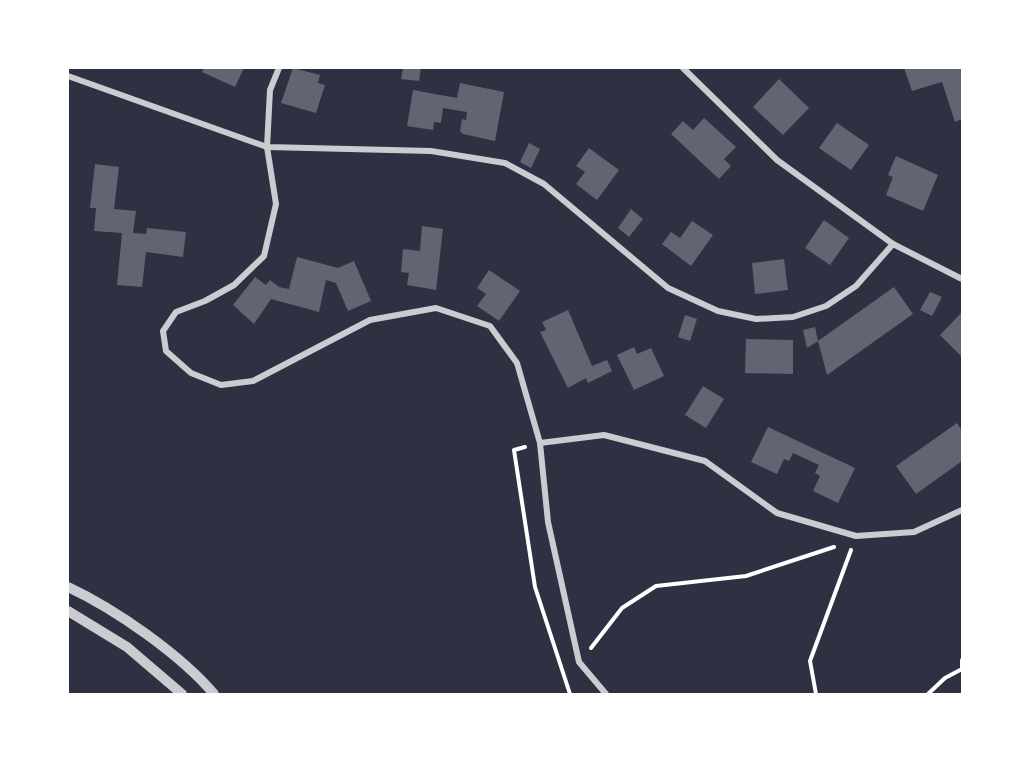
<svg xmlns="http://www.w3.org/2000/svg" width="1030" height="762" viewBox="0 0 1030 762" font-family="'Nunito Sans',sans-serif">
  <rect width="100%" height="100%" fill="#2d3142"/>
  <g fill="#626471">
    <polygon points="204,68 244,68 235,87 202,72"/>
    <polygon points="293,68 320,75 318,83 325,85 316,113 281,103"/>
    <polygon points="403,68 421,68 419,81 401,79"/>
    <polygon points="904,68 962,68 962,119 955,122 942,82 912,91"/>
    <polygon points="779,79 809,108 783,135 753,107"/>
    <polygon points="460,83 504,92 495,141 463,134 460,131 462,119 466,120 467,112 443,108 441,123 434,122 433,130 407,126 413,90 457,98"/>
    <polygon points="704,118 736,147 724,159 731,166 719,179 671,134 683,121 693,130"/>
    <polygon points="837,123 869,145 851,170 819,148"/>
    <polygon points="529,143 540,149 531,168 520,162"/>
    <polygon points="589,148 619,170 597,200 576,184 585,172 576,166"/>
    <polygon points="896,156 938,175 923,211 886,195 893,177 888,175"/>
    <polygon points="95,164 119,167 114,209 136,211 133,233 146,234 147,228 186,232 183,257 146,252 142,287 117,285 122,233 94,231 96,208 90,208"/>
    <polygon points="631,209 643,219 629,237 618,228"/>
    <polygon points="824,220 849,238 830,265 805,248"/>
    <polygon points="692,221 713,235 691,266 662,244 671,232 680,238"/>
    <polygon points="422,226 443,229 436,290 407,285 409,273 401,272 403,249 420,251"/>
    <polygon points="297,257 338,268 354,261 371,301 348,311 336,283 326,280 319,312 271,299 254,324 233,305 255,277 266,285 270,280 279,287 289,289"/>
    <polygon points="784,259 788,290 755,294 752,263"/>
    <polygon points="489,270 520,291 499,321 477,306 486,294 477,288"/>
    <polygon points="894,287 913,314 827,375 818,341"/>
    <polygon points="930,292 942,297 932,316 920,310"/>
    <polygon points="568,310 592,366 607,360 612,371 588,383 586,378 568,388 540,332 546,330 542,322"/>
    <polygon points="962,312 962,357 940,335"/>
    <polygon points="685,315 697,319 690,341 678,337"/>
    <polygon points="815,327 818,341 807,348 803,330"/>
    <polygon points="746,339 793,340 793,374 745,373"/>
    <polygon points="634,347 637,354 651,348 664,376 634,390 617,355"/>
    <polygon points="703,386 724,399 706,428 685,415"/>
    <polygon points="957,423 962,431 962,461 916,494 896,466"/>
    <polygon points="768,427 855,468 838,503 813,491 820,476 815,473 819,465 793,453 789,461 784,459 777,474 751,462"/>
  </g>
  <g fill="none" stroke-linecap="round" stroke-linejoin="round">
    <g stroke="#fff" stroke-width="4">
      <polyline points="525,447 514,450 535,587 570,694"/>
      <polyline points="591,648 622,608 656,586 746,576 834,547"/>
      <polyline points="816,694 810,661 851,550"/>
      <polyline points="928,694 945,678 962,669 962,660"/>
    </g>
    <g stroke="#caccd0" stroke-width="6">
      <polyline points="279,68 270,90 267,147 276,204 264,256 234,285 205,301 176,312 163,331 166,351 191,373 221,385 253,381 370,320 436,308 490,326 517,363 540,443 548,522 579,662 606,694"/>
      <polyline points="683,68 777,160 893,244 962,279"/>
      <polyline points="68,76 267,147 431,151 505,163 544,184 668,288 718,311 756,319 793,317 826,306 856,286 893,244"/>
      <polyline points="540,443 604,435 705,461 777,513 856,536 914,532 962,510"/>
    </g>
    <g stroke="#caccd0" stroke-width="10">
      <path d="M68,587C115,609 180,654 214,694"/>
      <polyline points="68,611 127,647 182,694"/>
    </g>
  </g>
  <rect width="1030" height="762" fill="none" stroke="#ffffff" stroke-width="138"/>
</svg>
